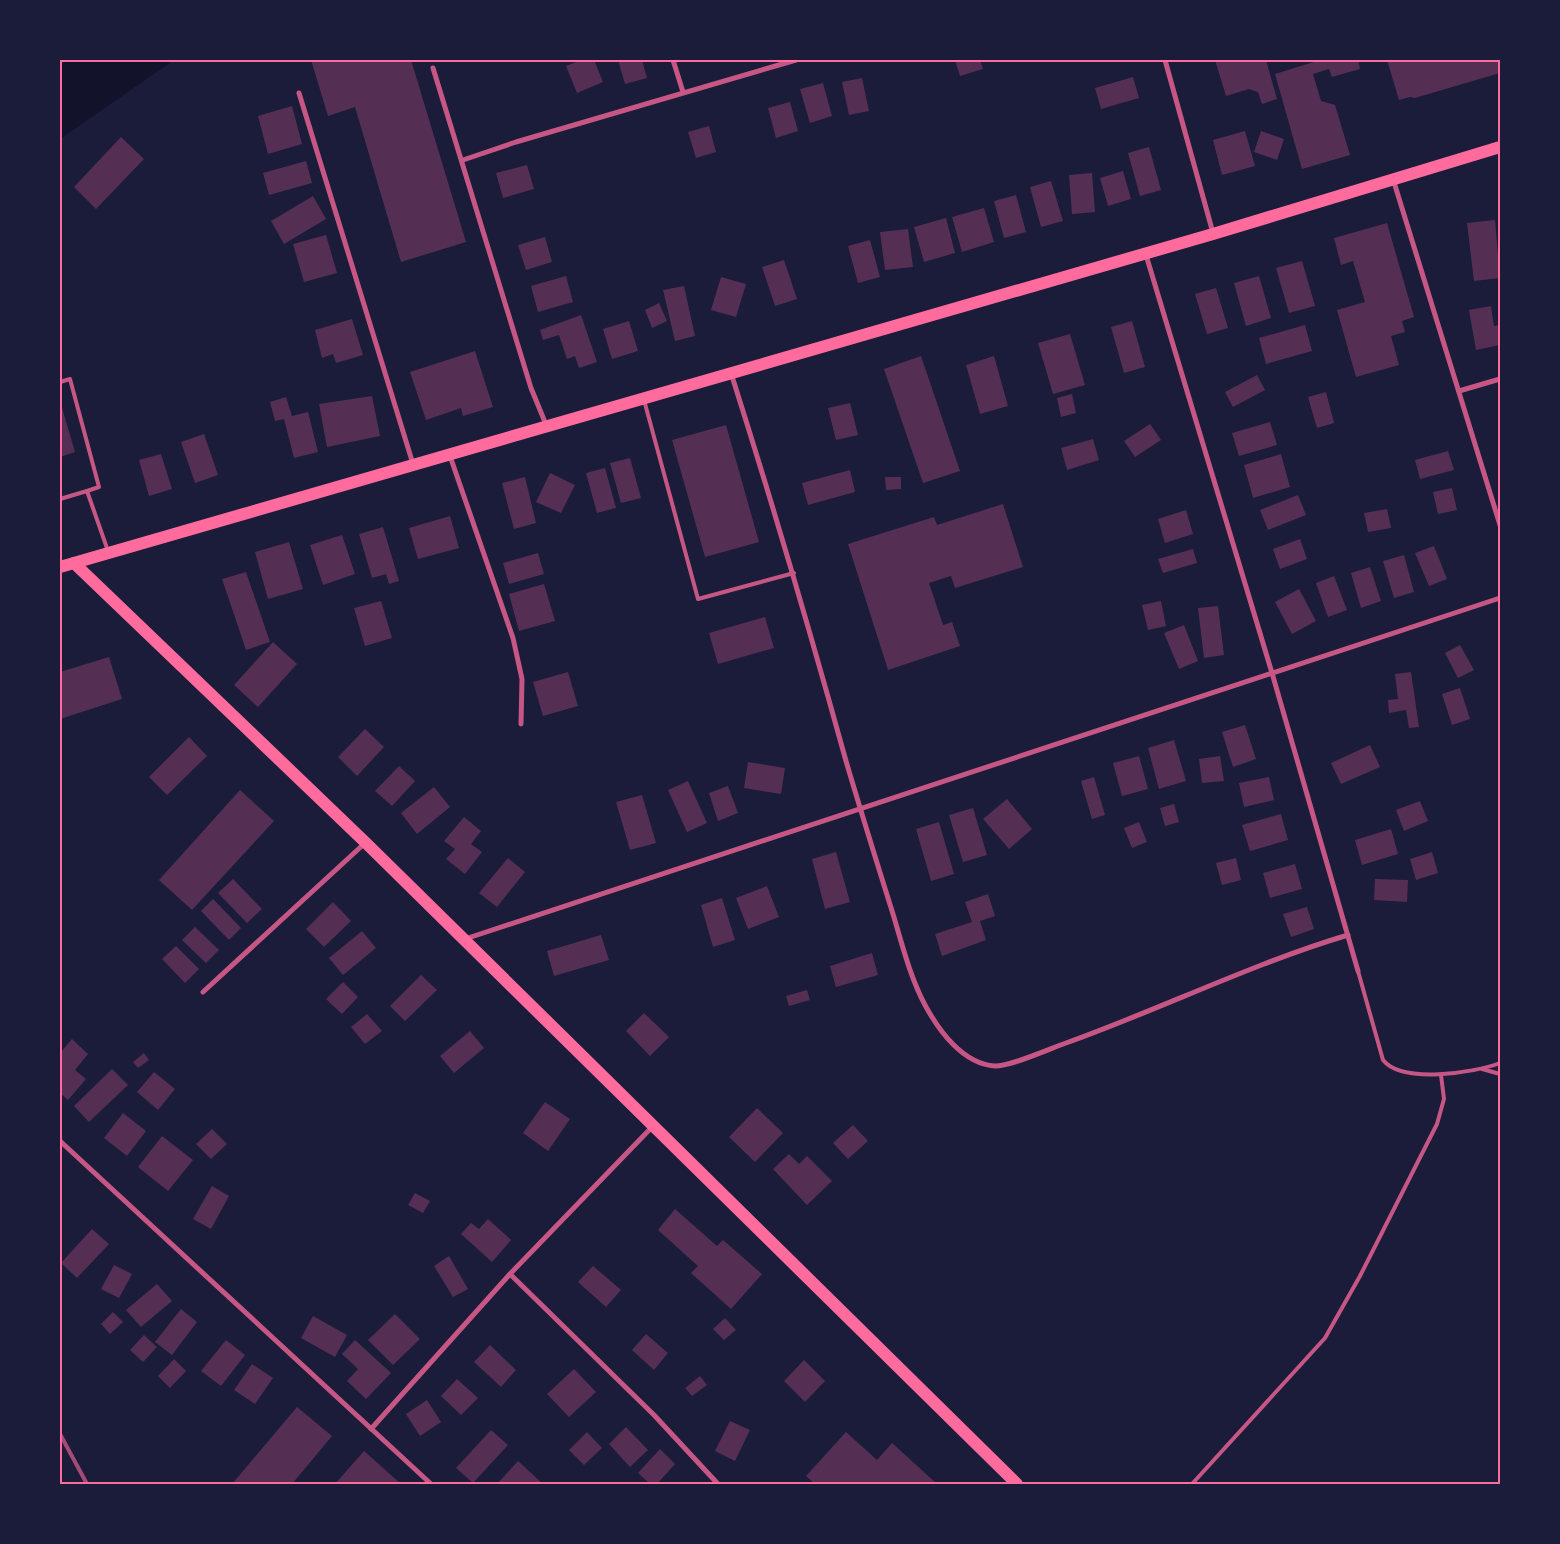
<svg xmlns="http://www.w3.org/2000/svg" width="1560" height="1544" viewBox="0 0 1560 1544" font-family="Bitter,serif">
  <rect width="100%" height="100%" fill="#1b1b3a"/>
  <polygon fill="#12122b" points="60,60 174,60 60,139"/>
  <g fill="#542f53">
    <polygon points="311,60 411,60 466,242 401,262 355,107 328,116"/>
    <polygon points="581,60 594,60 603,82 577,93 566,66"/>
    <polygon points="618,60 642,60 647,78 625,84"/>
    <polygon points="955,60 980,60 983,69 960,76"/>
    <polygon points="1215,60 1266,60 1277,99 1262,104 1258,92 1249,89 1226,96"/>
    <polygon points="1320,60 1358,60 1360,69 1332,77 1329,69 1313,74 1321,101 1335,105 1350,155 1302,169 1275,74"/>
    <polygon points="1387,60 1500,60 1500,73 1415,98 1410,97 1399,100"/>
    <polygon points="1133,77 1139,98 1101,109 1095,88"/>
    <polygon points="862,78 869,111 849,115 842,82"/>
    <polygon points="823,83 832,116 810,123 800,89"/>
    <polygon points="790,102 798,131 776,138 768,108"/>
    <polygon points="292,106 302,144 268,154 258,116"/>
    <polygon points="709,126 716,152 696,158 688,132"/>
    <polygon points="1245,131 1255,166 1222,175 1213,140"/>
    <polygon points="1261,131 1284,139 1277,160 1254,152"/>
    <polygon points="121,137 144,159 96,209 74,187"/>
    <polygon points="1149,147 1161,190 1140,196 1128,153"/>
    <polygon points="306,161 312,183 269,195 263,173"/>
    <polygon points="527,165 534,189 503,198 496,173"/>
    <polygon points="1123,171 1131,199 1108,206 1100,178"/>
    <polygon points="1092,173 1095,212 1072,214 1069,175"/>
    <polygon points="1051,181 1063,221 1041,227 1030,187"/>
    <polygon points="1016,195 1026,232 1004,238 994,201"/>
    <polygon points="313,196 326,219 284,244 271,221"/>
    <polygon points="984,208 994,242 962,252 952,217"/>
    <polygon points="946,218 955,253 924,262 914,227"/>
    <polygon points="1495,220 1500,278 1474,281 1467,223"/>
    <polygon points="1387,223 1414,317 1402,321 1405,332 1391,336 1399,365 1356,377 1337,310 1365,302 1353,261 1341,265 1334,238"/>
    <polygon points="908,229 913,267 885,270 880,232"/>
    <polygon points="326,235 337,273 304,282 293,244"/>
    <polygon points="545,237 552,262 526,270 518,245"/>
    <polygon points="870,240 880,277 858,283 848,246"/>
    <polygon points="784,260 797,299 775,306 762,267"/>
    <polygon points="1302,261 1315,306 1289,313 1276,268"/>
    <polygon points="566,276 573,302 538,312 531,286"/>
    <polygon points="1259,276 1271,318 1246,326 1234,283"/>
    <polygon points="721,277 746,284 736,317 711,310"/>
    <polygon points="684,286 695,336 675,341 663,290"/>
    <polygon points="1216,288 1228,328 1207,334 1195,294"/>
    <polygon points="659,303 667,321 652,328 645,310"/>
    <polygon points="1491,306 1494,326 1500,325 1500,345 1476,350 1469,310"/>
    <polygon points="581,315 597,362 579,368 575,356 567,359 559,335 543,340 540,330"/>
    <polygon points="352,319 363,355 336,363 333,354 322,358 315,330"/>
    <polygon points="629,321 638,351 612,359 603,329"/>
    <polygon points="1132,321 1145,367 1124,373 1111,327"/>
    <polygon points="1305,325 1312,351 1266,364 1259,338"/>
    <polygon points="1070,334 1085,385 1053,394 1038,343"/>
    <polygon points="475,351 493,407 463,416 461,408 426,420 410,372"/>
    <polygon points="921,356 960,471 923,483 884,369"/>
    <polygon points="994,356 1008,406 980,414 966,365"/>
    <polygon points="1257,375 1265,390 1233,407 1225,392"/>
    <polygon points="1326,392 1334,423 1317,428 1308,397"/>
    <polygon points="1072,394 1076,413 1061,417 1057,398"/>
    <polygon points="372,396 380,436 327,447 319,404"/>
    <polygon points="286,397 292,416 308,412 318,452 294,458 284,419 275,421 270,402"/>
    <polygon points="60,401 75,452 60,457"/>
    <polygon points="850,403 858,435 836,440 828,408"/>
    <polygon points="1270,422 1277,445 1239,456 1232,433"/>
    <polygon points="1150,424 1161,440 1135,457 1124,441"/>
    <polygon points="726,425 759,542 705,557 672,440"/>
    <polygon points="204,434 218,475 195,483 181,442"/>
    <polygon points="1093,439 1099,460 1067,470 1061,448"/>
    <polygon points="1448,451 1454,470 1420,479 1415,460"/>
    <polygon points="161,454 172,489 149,496 139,460"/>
    <polygon points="1281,454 1290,487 1253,498 1244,465"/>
    <polygon points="630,458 641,498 621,503 610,463"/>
    <polygon points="605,468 616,508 597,513 586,473"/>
    <polygon points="850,470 855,492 808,505 802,483"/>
    <polygon points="550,473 575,485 561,513 536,502"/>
    <polygon points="525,477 536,523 514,529 502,483"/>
    <polygon points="885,477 901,477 901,489 886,490"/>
    <polygon points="1452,488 1457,510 1438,514 1433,492"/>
    <polygon points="1298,495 1306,515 1268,530 1260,510"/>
    <polygon points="1003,504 1023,567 955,588 951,576 929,583 943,625 952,622 960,646 888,670 848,544 934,517 937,525"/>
    <polygon points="1387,509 1391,528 1368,532 1364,513"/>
    <polygon points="1186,510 1193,534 1165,543 1158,519"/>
    <polygon points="450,516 459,548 418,559 409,528"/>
    <polygon points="383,527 399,581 389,584 386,574 372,578 359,534"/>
    <polygon points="342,535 355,574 323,585 310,545"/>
    <polygon points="1300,539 1307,559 1280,569 1273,549"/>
    <polygon points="289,542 303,589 268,599 255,552"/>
    <polygon points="1434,546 1447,579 1429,586 1415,553"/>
    <polygon points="1193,549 1197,563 1163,573 1158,559"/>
    <polygon points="538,553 544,574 509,584 503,563"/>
    <polygon points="1404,555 1414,592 1394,598 1383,561"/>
    <polygon points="1370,567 1381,601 1361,608 1351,573"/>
    <polygon points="246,572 270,642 246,650 222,579"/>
    <polygon points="1334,576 1347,610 1328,617 1316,583"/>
    <polygon points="544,584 555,621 519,631 509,594"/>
    <polygon points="1299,589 1316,621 1292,634 1275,602"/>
    <polygon points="381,601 392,638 365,646 354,608"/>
    <polygon points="1161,601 1166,626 1148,630 1142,605"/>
    <polygon points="1218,606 1224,655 1204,658 1198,608"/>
    <polygon points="765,617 774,648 718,664 709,633"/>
    <polygon points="1184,625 1198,661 1179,669 1164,633"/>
    <polygon points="273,642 297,664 258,707 234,685"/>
    <polygon points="1460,645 1474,670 1458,678 1445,653"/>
    <polygon points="109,657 122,699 60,719 60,672"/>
    <polygon points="568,672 578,706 543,716 533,682"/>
    <polygon points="1411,672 1419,727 1409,728 1406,710 1389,713 1388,700 1398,699 1395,674"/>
    <polygon points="1460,688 1470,719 1452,725 1442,694"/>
    <polygon points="1245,725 1256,759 1233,767 1222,732"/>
    <polygon points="365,729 384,747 357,776 338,757"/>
    <polygon points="189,737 207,756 167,795 149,777"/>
    <polygon points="1174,740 1186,781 1159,789 1148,748"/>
    <polygon points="1370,745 1380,767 1341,784 1331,763"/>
    <polygon points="1139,756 1148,789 1122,796 1113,763"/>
    <polygon points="1220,756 1224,781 1202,783 1199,759"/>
    <polygon points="748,762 785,768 781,794 744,788"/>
    <polygon points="399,766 415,781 392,806 375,791"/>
    <polygon points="1094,777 1105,815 1092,819 1081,781"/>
    <polygon points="1269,777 1274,800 1244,807 1239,783"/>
    <polygon points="688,781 707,823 687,832 668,790"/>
    <polygon points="728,786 738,813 718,821 709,793"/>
    <polygon points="434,787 450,807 417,834 401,813"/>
    <polygon points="240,790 274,821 192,910 159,880"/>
    <polygon points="642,795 656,843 630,850 616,802"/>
    <polygon points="1007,799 1032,829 1009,849 983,819"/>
    <polygon points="1420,801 1428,821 1404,831 1396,810"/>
    <polygon points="1174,804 1179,822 1165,826 1160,808"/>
    <polygon points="973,808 987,855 963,862 949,815"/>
    <polygon points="1281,814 1288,840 1250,851 1242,825"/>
    <polygon points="464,817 481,831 471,844 482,852 465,874 446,859 455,849 444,841"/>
    <polygon points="939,822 954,874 931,881 916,829"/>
    <polygon points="1139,822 1147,842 1132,848 1124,828"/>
    <polygon points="1391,829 1398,854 1362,865 1355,840"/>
    <polygon points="836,852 850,902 825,909 812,859"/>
    <polygon points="1432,852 1438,873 1416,880 1410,859"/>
    <polygon points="508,858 525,872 497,907 479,893"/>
    <polygon points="1236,858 1241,880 1222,885 1216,863"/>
    <polygon points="1295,864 1302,889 1270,898 1263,873"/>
    <polygon points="233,879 262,909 247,923 218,893"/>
    <polygon points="1375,879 1408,880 1407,902 1374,900"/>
    <polygon points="767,886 779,917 748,929 736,898"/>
    <polygon points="988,894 995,916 980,921 986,940 942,956 935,934 972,922 965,902"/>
    <polygon points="722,898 735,940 713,947 701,905"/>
    <polygon points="213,899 241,928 229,940 201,911"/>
    <polygon points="333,902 351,921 324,947 306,929"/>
    <polygon points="1307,907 1314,929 1291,937 1283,914"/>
    <polygon points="195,927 219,950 206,963 182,940"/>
    <polygon points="362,931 376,948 343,975 329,958"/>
    <polygon points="601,935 609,960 554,976 547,951"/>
    <polygon points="176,946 199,969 185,983 162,959"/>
    <polygon points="872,953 878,975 836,987 830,966"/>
    <polygon points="421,975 437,990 405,1021 390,1006"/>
    <polygon points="343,982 358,997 342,1014 326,999"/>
    <polygon points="807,990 810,1000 789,1006 786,996"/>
    <polygon points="644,1013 669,1037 650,1056 626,1031"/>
    <polygon points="367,1014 382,1031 365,1044 351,1027"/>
    <polygon points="470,1031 484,1048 454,1073 440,1056"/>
    <polygon points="72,1039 88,1054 75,1070 86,1079 68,1100 60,1093 60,1053"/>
    <polygon points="144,1053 149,1060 138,1068 133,1062"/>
    <polygon points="112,1069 128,1085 89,1122 74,1106"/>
    <polygon points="154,1072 175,1089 158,1110 137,1092"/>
    <polygon points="545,1102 570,1119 548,1151 523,1133"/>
    <polygon points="757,1108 783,1133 755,1162 729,1137"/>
    <polygon points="123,1113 146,1131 127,1156 104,1138"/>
    <polygon points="853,1125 868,1141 848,1159 833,1143"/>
    <polygon points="212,1129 227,1144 211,1159 196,1144"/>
    <polygon points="162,1136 193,1160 168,1191 138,1167"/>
    <polygon points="789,1154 799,1164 807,1156 832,1181 807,1205 773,1169"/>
    <polygon points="212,1186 229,1196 211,1229 193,1219"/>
    <polygon points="415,1193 430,1201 423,1213 408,1205"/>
    <polygon points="675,1209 717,1246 723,1240 762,1274 731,1309 691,1273 698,1266 658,1230"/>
    <polygon points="488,1219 511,1240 492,1262 461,1234 471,1223 479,1229"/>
    <polygon points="92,1229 109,1244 77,1278 61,1263"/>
    <polygon points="449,1256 468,1289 453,1297 434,1266"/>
    <polygon points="114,1265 132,1274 119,1298 101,1289"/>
    <polygon points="593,1266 621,1290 606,1307 578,1282"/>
    <polygon points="157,1284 172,1301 141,1327 126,1310"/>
    <polygon points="181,1309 197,1322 172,1355 155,1342"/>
    <polygon points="113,1312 123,1322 110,1334 101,1324"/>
    <polygon points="395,1314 420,1339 393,1365 368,1340"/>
    <polygon points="313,1316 347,1335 335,1357 301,1338"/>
    <polygon points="725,1318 736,1330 724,1340 713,1329"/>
    <polygon points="646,1334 668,1353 654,1370 632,1350"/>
    <polygon points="144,1335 157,1347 143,1362 130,1350"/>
    <polygon points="226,1340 245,1355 221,1386 201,1371"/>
    <polygon points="355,1340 391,1373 366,1399 347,1381 358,1369 342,1354"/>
    <polygon points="490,1345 516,1370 501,1387 474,1362"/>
    <polygon points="174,1359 186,1371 170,1388 158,1376"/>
    <polygon points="804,1360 825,1381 805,1402 784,1381"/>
    <polygon points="252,1364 273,1378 255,1404 234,1390"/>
    <polygon points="574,1369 596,1392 569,1417 547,1394"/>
    <polygon points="700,1376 707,1385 692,1396 685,1388"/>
    <polygon points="457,1379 478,1398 461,1415 441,1396"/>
    <polygon points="427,1400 441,1422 420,1436 406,1414"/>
    <polygon points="297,1407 332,1436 292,1484 232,1484"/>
    <polygon points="730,1421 750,1430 735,1461 715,1451"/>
    <polygon points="626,1427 648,1450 630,1467 609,1444"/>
    <polygon points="491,1430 508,1445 473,1483 456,1468"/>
    <polygon points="587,1432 602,1448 584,1465 569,1450"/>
    <polygon points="846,1432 877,1460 892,1443 937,1484 815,1484 806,1476"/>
    <polygon points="660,1449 675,1464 657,1484 650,1484 638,1473"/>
    <polygon points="364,1451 401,1484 335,1484"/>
    <polygon points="518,1461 543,1484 497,1484"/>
  </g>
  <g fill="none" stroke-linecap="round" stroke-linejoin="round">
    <g stroke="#c65784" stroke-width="4">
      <polyline points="60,382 70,379 99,487 87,491"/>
      <polyline points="644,400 698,599 794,573"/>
      <polyline points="60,499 87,491 108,551"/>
      <path d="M1358,971L1383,1060C1402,1084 1474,1073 1500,1063"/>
      <polyline points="1482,1069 1500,1074"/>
      <polyline points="1192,1484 1325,1338 1360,1276 1437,1124 1444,1099 1441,1075"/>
    </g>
    <g stroke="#c65784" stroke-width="5">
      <polyline points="673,60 683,92"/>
      <polyline points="1165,60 1213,233"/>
      <polyline points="433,68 531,388 547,427"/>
      <polyline points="299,93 413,464"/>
      <polyline points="463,160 516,142 796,60"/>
      <polyline points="1393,179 1500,525"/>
      <polyline points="1146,255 1272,673 1358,971"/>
      <path d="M731,373C772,502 810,631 846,761C861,812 877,863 893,914C902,944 910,977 925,1005C939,1031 963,1064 995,1066C1012,1066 1049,1049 1066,1043C1161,1009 1251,964 1348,935"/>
      <polyline points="1459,391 1500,379"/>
      <polyline points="450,456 513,638 522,679 521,724"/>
      <polyline points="465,939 1500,598"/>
      <polyline points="203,992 365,843"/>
      <polyline points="60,1141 431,1484"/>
      <polyline points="510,1274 654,1415 718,1484"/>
      <polyline points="371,1429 510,1274 653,1126"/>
    </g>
    <g stroke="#ff6b9d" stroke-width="12">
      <polyline points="74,563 366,843 1017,1484"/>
      <polyline points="60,567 1213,234 1500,147"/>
    </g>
    <polyline stroke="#a44b75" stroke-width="4" points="60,1434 87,1484"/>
  </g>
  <rect width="1560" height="1544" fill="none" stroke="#1b1b3a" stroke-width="122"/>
  <rect x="61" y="61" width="1438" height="1422" fill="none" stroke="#ff6b9d" stroke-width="2"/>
</svg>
